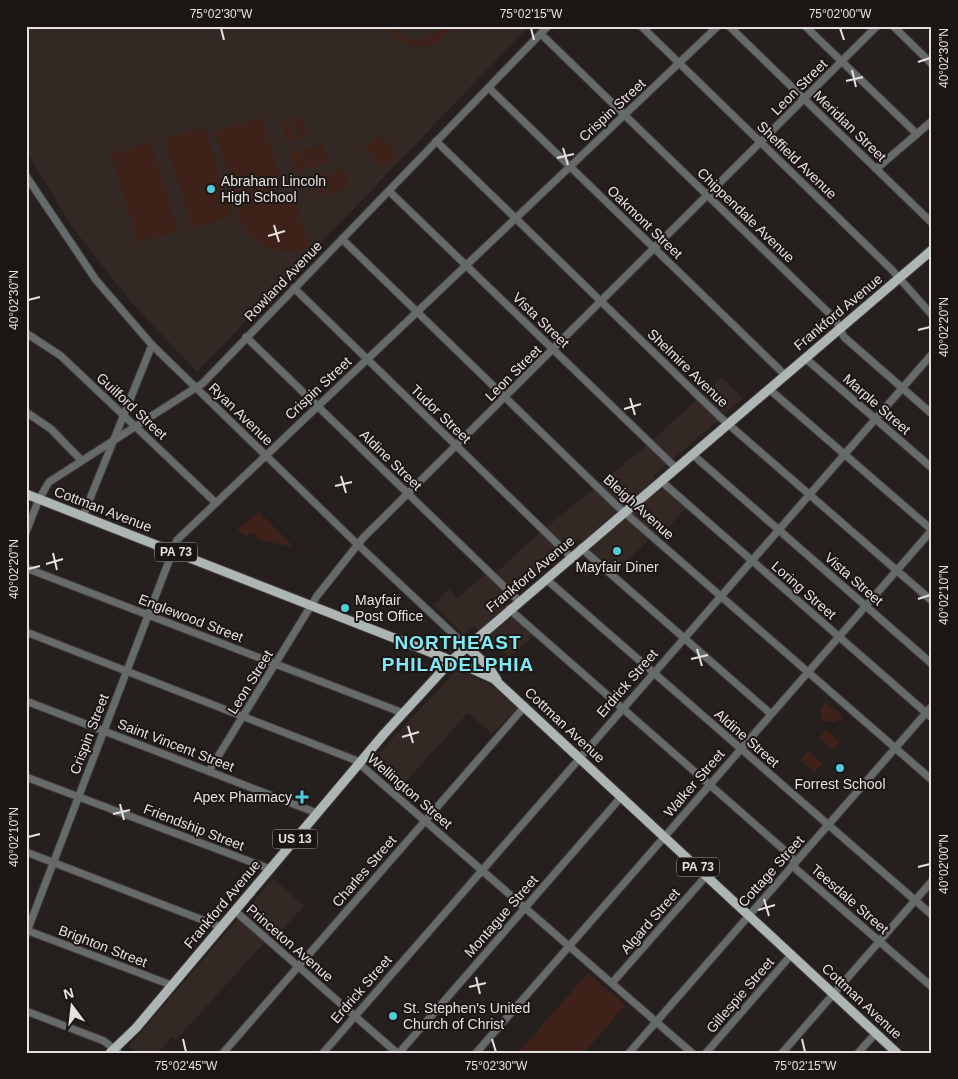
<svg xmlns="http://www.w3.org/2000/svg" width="958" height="1079" viewBox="0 0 958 1079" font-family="Helvetica,sans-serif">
  <rect width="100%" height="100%" fill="#251f1e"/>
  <g fill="#332824">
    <polygon points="26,26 529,26 197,372 131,302 72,227 26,151"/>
    <polygon points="722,377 743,399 653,476 687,507 661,535 647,541 617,573 578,538 501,605 534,636 509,657 474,626 463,634 433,605 449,589 457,598 484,575 498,571 539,533 646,446"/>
    <polygon points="458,669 499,689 518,707 492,734 468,713 398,790 368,764"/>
    <polygon points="273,878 304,906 275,938 272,936 262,945 176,1040 172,1037 158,1053 137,1053 129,1046"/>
  </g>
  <g fill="#3e221a">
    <path d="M388,26H395C407,49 430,41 444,26H452C447,31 441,41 435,44C418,52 396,44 388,26Z"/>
    <polygon points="301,116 307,136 298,138 293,119"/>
    <polygon points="262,117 283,187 237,201 215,132"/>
    <polygon points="290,121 296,140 287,143 281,123"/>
    <polygon points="205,127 232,216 192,228 165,139"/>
    <polygon points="378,135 396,153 382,167 364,149"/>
    <polygon points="151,142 178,231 138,243 111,154"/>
    <polygon points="322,143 328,162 319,165 313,146"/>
    <polygon points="311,147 317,166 308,168 302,149"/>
    <polygon points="299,150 305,169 296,172 290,153"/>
    <polygon points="344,168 350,187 341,190 335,171"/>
    <polygon points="334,172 340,191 331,194 325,175"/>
    <polygon points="321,175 327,194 318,197 312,178"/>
    <path d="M288,194L294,196L309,247C288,257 263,250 248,233C242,226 240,217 236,209Z"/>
    <polygon points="259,512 294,547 258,540 255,532 246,536 237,530"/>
    <polygon points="825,701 844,718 835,722 822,721 820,711"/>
    <polygon points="826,730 840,742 833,750 819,738"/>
    <polygon points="808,751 822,764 815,772 800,760"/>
    <polygon points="588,973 625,1005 584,1053 518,1053"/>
  </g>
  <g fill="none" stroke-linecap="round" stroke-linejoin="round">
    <g stroke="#403a39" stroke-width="9">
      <g id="minor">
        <polyline points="641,26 892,270 932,315"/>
        <polyline points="729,26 932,223"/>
        <polyline points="805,26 917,134"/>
        <polyline points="893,26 932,64"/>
        <polyline points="541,34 835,319 844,337 932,414"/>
        <polyline points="489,88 785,375"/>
        <polyline points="436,141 720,417 932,601"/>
        <polyline points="876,169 932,121"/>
        <polyline points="26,176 96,280 152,345 354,541 466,646"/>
        <polyline points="389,191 676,468"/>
        <polyline points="342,239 616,505 932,780"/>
        <polyline points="294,288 571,557"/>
        <polyline points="26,333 61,356 216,503"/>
        <polyline points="246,337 519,601"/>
        <polyline points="805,358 932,468"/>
        <polyline points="769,389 932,530"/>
        <polyline points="26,412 51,429 81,460"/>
        <polyline points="692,454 932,664"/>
        <polyline points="661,481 932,718"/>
        <polyline points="83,516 152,345"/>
        <polyline points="26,532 39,499 49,482 203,383 548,26"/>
        <polyline points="581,548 771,714"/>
        <polyline points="26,568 403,713"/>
        <polyline points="546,579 932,915"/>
        <polyline points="509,609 791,856 796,869 932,987"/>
        <polyline points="26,632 355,760 692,1053"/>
        <polyline points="26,701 317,813"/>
        <polyline points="209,771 317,596 363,538 877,26"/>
        <polyline points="26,777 270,869"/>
        <polyline points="26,852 221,927"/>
        <polyline points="235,911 397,1053"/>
        <polyline points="26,930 171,985"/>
        <polyline points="26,934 177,540 718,26"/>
        <polyline points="612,983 707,875"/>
        <polyline points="26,1011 104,1041 119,1053"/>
        <polyline points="223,1053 525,706"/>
        <polyline points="323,1053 932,354"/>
        <polyline points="399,1053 622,796"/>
        <polyline points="476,1053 932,530"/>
        <polyline points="629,1053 932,706"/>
        <polyline points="706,1053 792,954"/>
        <polyline points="782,1053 932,881"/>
        <polyline points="858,1053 876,1033"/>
      </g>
    </g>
    <g stroke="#403a39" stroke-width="11">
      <g id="major">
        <polyline points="26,494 463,665 494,679 897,1053"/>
        <polyline points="466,646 488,666 497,680"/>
        <polyline points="110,1053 136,1028 384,734 452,660 932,250"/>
      </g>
    </g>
    <use href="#minor" stroke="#676a6a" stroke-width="7"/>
    <use href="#major" stroke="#aeb5b5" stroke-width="9"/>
  </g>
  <path fill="none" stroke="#e5e1e0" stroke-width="2" d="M221,28L224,40M531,28L534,40M840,28L844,40M918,62L930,58M852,70L856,87M846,81L863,77M563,148L568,165M557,158L574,154M274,225L279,242M268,236L285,231M28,300L40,297M918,330L930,327M630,398L635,415M624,409L641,404M341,476L346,493M335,486L352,482M53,553L57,570M46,564L63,559M28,569L40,566M918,599L930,595M697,649L702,666M691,659L708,655M408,726L413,743M402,737L419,732M120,804L124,820M113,814L130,810M28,837L40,834M918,867L930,864M764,899L769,916M758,910L775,905M476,977L480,994M469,987L486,983M183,1039L186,1052M492,1039L496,1052M802,1039L805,1052"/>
  <g fill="#52cbd8" stroke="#1b1614" stroke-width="2">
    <circle cx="211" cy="189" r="5"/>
    <circle cx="617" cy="551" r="5"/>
    <circle cx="345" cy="608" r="5"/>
    <circle cx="840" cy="768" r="5"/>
    <path d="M299.5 789.5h5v5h5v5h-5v5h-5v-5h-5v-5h5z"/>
    <circle cx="393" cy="1016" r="5"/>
  </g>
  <g text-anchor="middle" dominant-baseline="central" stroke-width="4" stroke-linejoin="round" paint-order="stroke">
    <g fill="#1b1614" stroke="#a8a4a3" stroke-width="1">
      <rect x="155" y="542.5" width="42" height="19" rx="4"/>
      <rect x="272.5" y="829.5" width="45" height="19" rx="4"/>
      <rect x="677" y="857.5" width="42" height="19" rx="4"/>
    </g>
    <g font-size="12" font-weight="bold" fill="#e5e1e0">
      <text x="176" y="552">PA 73</text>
      <text x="295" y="839">US 13</text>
      <text x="698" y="867">PA 73</text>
    </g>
    <g font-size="14" fill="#e5e1e0" stroke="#1b1614">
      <text transform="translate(799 87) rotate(-45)">Leon Street</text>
      <text transform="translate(612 110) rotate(-43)">Crispin Street</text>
      <text transform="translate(850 126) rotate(44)">Meridian Street</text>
      <text transform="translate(797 160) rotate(44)">Sheffield Avenue</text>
      <text transform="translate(746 215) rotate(44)">Chippendale Avenue</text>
      <text transform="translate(645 222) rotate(44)">Oakmont Street</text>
      <text transform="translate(283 281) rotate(-46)">Rowland Avenue</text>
      <text transform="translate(838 312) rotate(-40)">Frankford Avenue</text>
      <text transform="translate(541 320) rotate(44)">Vista Street</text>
      <text transform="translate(688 368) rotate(44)">Shelmire Avenue</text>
      <text transform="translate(513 373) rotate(-45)">Leon Street</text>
      <text transform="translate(318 388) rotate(-43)">Crispin Street</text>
      <text transform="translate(877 404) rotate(41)">Marple Street</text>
      <text transform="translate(132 406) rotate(43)">Guilford Street</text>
      <text transform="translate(241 414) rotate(44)">Ryan Avenue</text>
      <text transform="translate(441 414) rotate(44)">Tudor Street</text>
      <text transform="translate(391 460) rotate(44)">Aldine Street</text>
      <text transform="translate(639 507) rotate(42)">Bleigh Avenue</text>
      <text transform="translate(103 509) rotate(21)">Cottman Avenue</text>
      <text transform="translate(530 574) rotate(-40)">Frankford Avenue</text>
      <text transform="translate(854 579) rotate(41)">Vista Street</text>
      <text transform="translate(804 590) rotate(41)">Loring Street</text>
      <text transform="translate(191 618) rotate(21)">Englewood Street</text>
      <text transform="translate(250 682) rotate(-58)">Leon Street</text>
      <text transform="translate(627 683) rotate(-49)">Erdrick Street</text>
      <text transform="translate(565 725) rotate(43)">Cottman Avenue</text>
      <text transform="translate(89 734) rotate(-69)">Crispin Street</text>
      <text transform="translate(747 738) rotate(41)">Aldine Street</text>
      <text transform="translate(176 745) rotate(21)">Saint Vincent Street</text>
      <text transform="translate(694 783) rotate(-49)">Walker Street</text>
      <text transform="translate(410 791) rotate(41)">Wellington Street</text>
      <text transform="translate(194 827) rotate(21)">Friendship Street</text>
      <text transform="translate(364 871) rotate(-49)">Charles Street</text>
      <text transform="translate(771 871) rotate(-48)">Cottage Street</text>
      <text transform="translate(850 899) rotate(41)">Teesdale Street</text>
      <text transform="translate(222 904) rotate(-50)">Frankford Avenue</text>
      <text transform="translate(501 916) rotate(-49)">Montague Street</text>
      <text transform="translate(650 921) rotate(-49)">Algard Street</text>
      <text transform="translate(290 943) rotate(41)">Princeton Avenue</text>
      <text transform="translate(103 946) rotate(21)">Brighton Street</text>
      <text transform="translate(361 989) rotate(-49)">Erdrick Street</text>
      <text transform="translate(740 995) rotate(-49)">Gillespie Street</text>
      <text transform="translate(862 1001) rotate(43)">Cottman Avenue</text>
    </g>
    <g font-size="14" fill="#e5e1e0" stroke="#1b1614" text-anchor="start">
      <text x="221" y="181">Abraham Lincoln<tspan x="221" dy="16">High School</tspan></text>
      <text x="617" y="567" text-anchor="middle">Mayfair Diner</text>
      <text x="355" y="600">Mayfair<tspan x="355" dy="16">Post Office</tspan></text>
      <text x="840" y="784" text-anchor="middle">Forrest School</text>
      <text x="292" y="797" text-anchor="end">Apex Pharmacy</text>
      <text x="403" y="1008">St. Stephen's United<tspan x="403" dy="16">Church of Christ</tspan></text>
    </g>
    <g font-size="19" font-weight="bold" letter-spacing="1" fill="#7feaf6" stroke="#1b1614">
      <text x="458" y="642">NORTHEAST<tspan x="458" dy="22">PHILADELPHIA</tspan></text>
    </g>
  </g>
  <rect width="958" height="1079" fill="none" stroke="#1b1614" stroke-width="55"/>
  <g transform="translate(72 1006) rotate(345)" stroke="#1b1614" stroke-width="4" paint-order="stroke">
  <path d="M0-4L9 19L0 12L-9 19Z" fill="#e5e1e0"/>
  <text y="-8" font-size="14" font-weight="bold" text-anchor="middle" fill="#e5e1e0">N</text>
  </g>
  <rect x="28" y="28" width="902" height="1024" fill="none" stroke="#e5e1e0" stroke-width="2"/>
  <g font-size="12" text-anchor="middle" fill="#e5e1e0">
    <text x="221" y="18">75°02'30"W</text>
    <text x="531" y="18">75°02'15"W</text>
    <text x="840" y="18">75°02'00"W</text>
    <text transform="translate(944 58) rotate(-90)" y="4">40°02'30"N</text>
    <text transform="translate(14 300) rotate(-90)" y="4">40°02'30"N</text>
    <text transform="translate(944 327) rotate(-90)" y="4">40°02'20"N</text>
    <text transform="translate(14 569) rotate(-90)" y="4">40°02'20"N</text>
    <text transform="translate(944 595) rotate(-90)" y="4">40°02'10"N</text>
    <text transform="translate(14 837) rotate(-90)" y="4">40°02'10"N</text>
    <text transform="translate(944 864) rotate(-90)" y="4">40°02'00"N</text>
    <text x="186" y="1070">75°02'45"W</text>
    <text x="496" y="1070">75°02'30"W</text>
    <text x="805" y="1070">75°02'15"W</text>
  </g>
</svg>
